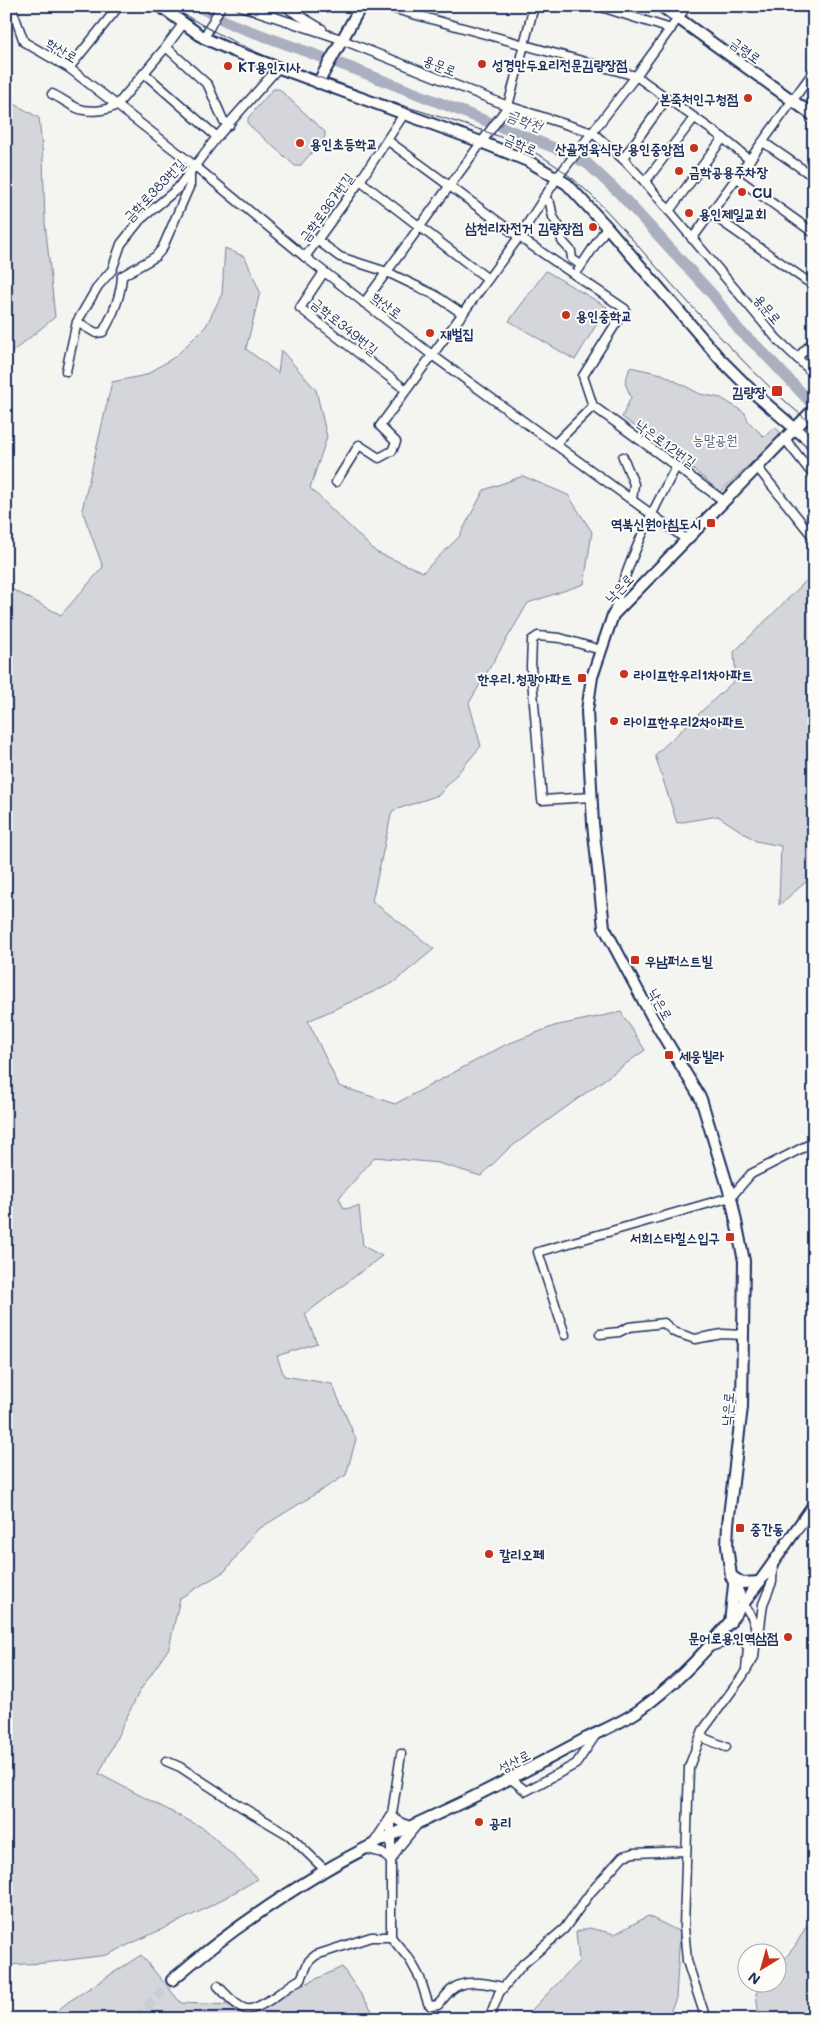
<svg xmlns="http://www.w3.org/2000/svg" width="820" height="2025" viewBox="0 0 820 2025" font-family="Mali,'Poor Story',sans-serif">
  <rect width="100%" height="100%" fill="#f4f4f1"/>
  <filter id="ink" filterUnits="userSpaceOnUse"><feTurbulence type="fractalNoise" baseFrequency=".02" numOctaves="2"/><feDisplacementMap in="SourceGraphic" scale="10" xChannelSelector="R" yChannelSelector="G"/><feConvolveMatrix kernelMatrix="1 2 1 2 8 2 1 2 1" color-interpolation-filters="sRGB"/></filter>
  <g filter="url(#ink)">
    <g fill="#d4d6db" stroke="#78829c">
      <polygon points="273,89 279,89 325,132 325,137 300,166 295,166 248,124 248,118"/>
      <polygon points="6,99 39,118 43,158 45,222 55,317 6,357"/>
      <polygon points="225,248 245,257 260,292 246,349 278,373 281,350 316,390 327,437 310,488 376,552 423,572 459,537 484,490 523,476 568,495 592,532 584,584 528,603 469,703 481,746 439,795 392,811 372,901 434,949 393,983 308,1021 339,1086 395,1104 505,1045 554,1026 621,1012 645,1050 507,1150 481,1176 438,1163 375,1157 339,1198 344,1209 359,1206 363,1246 382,1256 305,1314 317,1343 277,1356 284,1376 332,1384 356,1439 346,1475 257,1530 225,1571 180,1598 169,1648 139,1692 99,1774 205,1829 258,1879 205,1909 107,1955 45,1963 6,1965 6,586 61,615 103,567 82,510 112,382 146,375 176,356 206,326 222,294"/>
      <polygon points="546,271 607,307 575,360 509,321"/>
      <polygon points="630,367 662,374 700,394 721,398 745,413 748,421 764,437 775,427 782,434 720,492 698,473 622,417 631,397 625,383"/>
      <polygon points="814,573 814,875 779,905 781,846 756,841 718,816 677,823 655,755 736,679 734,652"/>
      <polygon points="814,1913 814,2019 759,2019 756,1993 765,1983 778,1982 778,1967 795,1946"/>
      <polygon points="648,1916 680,1932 676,1998 667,2019 523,2019 579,1961 576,1932 589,1928 615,1934"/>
      <polygon points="141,1955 181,2003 258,2006 342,1967 378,2019 47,2019 68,2002"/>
    </g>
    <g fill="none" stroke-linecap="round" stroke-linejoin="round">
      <polyline stroke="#aab0bf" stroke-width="11" points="197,6 231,24 354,69 565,152 588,164 620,194 713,295 739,330 760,349 814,406"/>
      <polyline stroke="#c9cdd4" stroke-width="10" stroke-dasharray="10 5" stroke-linecap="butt" points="136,2019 172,1980"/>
      <g stroke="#1b2f5e" stroke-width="11">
        <g id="street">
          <polyline points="11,6 24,42 69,68 195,166 305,257 432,355 687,540"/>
          <polyline points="241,6 335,37 508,106 593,133 623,159 645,182 777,339 814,374"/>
          <polyline points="384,6 636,76 723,138 750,160"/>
          <polyline points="598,6 671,29"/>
          <polyline points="290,10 322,29"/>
          <polyline points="204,38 221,6"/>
          <polyline points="166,47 208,85 223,120 229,125"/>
          <polyline points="69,68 119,6"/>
          <polyline points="144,73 217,137"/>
          <path d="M52,94C61,98 68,104 77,108C89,113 106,111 117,105L166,47L183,24"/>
          <polyline points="387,140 519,237 625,309 583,376 593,406 555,444"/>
          <polyline points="763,142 814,177"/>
          <polyline points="623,159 667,98"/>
          <polyline points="737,178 814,233"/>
          <polyline points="360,181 488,279"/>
          <polyline points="645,182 694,118"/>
          <polyline points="544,197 550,203 553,217 560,228 562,241 571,251 572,259 581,265"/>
          <polyline points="669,211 723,138"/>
          <polyline points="711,214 814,286"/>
          <polyline points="692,239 814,71"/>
          <polyline points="317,240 340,257 387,272 435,295 463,314"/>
          <polyline points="305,257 360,181 404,114"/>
          <polyline points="579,269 607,227"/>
          <polyline points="324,272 300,308 406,390"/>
          <polyline points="122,276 155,257 162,249 190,185 190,173"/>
          <polyline points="364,303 508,106 534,6"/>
          <path d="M77,322L96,333L103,332C113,315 121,296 122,276"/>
          <polyline points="797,358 814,341"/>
          <polyline points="66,371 77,322 98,286 112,270 121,244 140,220 177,189 217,137 278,68"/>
          <polyline points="593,406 724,501"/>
          <polyline points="785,439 814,476"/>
          <polyline points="623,457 634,484 632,500"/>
          <polyline points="757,467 814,538"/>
          <polyline points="336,482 359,445 379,458 392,451 396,442 380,426 519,237 557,178 636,76 687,6"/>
          <path d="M613,615C627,562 651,514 677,465"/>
          <polyline points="591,797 542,800 531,667 532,640 538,636 560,638 601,650"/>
          <polyline points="600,1334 619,1332 629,1327 664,1323 674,1332 695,1339 722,1334 743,1335"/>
          <polyline points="565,1335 538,1252 731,1197 751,1174 814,1142"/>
          <polyline points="757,1634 760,1627 763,1604 772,1582 773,1563"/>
          <polyline points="710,1647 735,1639 743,1639 748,1648 746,1670"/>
          <polyline points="701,1737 726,1747"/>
          <path d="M401,1754L391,1821V1937L410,1960L420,1978L428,2003L431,2006L438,2005C442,2000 447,1994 451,1990C464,1978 489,1984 503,1987"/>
          <polyline points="166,1761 180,1767 240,1806 289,1835 325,1870"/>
          <polyline points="511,1779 526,1791 576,1764 597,1733"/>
          <polyline points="373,1844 392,1815 397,1820 411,1827"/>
          <polyline points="367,1849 382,1853 391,1861 399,1847 417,1825"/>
          <path d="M218,1986C226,1994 235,2006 246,2009C259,2012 288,1985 301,1979L309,1961L316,1955L371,1937H391"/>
          <polyline points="489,2019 499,1993 508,1982 523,1964 564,1929 591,1892 623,1856 634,1853 686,1851"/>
          <polyline points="706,2019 687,1961 684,1927 689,1767 703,1730 742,1677 754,1657 756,1637 755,1626 752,1617 744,1605"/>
        </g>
      </g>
      <g stroke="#1b2f5e" stroke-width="14">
        <g id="secondary">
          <polyline points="160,6 204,38 233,51 481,142 528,161 567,184 607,227 720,359 755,394 814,445"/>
          <polyline points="661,6 814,116"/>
          <polyline points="318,83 361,6"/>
          <polyline points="731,1576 742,1583 760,1582"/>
          <polyline points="744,1605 731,1576 727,1546 728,1524 742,1407 744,1261 731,1197 701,1099 652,1017 604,927 593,824 587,711 592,677 613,615 814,409"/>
          <polyline points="730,1623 734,1585"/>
          <path d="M172,1980C219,1939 271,1903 324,1871C369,1844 417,1824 463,1802C505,1782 546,1760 587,1738C605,1729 625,1721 641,1709C715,1655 762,1578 814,1504"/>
        </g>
      </g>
      <use href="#street" stroke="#fdfcf7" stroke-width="8"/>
      <use href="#secondary" stroke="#fdfcf7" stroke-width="10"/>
      <path stroke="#1b2f5e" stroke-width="1" d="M171,6C244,54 331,83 414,109C458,123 507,135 546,159C589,186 620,226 653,263C704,320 754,377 814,426"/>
    </g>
  </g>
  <g fill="#c8321e" stroke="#fdfcf7" stroke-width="2">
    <circle cx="482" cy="64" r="5"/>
    <circle cx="228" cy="66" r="5"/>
    <circle cx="748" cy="98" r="5"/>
    <circle cx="300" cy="143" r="5"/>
    <circle cx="694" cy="148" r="5"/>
    <circle cx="679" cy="171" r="5"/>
    <circle cx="742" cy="192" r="5"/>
    <circle cx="689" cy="213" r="5"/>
    <circle cx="593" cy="227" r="5"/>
    <circle cx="566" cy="315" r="5"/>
    <circle cx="430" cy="333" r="5"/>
    <rect x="771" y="385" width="12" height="12" rx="2.5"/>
    <rect x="706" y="518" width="10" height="10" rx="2.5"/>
    <circle cx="624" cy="674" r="5"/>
    <rect x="577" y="673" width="10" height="10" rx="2.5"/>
    <circle cx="614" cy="721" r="5"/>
    <rect x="630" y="955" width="10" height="10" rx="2.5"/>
    <rect x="664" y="1050" width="10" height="10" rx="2.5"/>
    <rect x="725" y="1232" width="10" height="10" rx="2.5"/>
    <rect x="735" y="1523" width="10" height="10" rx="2.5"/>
    <circle cx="489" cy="1554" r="5"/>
    <circle cx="788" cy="1637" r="5"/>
    <circle cx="479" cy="1822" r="5"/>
  </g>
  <g text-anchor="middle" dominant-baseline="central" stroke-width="4" stroke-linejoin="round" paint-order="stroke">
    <g font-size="14" fill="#1b2f5e" stroke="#fdfcf7">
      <text transform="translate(62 50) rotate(31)">학산로</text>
      <text transform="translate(746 50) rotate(36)">금령로</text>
      <text transform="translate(440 65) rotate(22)">용문로</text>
      <text transform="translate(521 144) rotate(24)">금학로</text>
      <text transform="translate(154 190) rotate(-46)">금학로383번길</text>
      <text transform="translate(326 207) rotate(-54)">금학로367번길</text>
      <text transform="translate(387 305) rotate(37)">학산로</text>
      <text transform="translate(768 309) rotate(50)">용문로</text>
      <text transform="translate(345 326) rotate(39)">금학로349번길</text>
      <text transform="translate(666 443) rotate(36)">낙은로12번길</text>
      <text transform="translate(619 588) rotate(-46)">낙은로</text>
      <text transform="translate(661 1004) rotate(61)">낙은로</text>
      <text transform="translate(727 1409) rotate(-86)">낙은로</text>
      <text transform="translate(514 1761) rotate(-27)">성산로</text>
    </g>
    <g font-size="14" font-weight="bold" fill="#1b2f5e" stroke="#fdfcf7" text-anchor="start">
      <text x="492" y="64">성경만두요리전문김량장점</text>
      <text x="238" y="66">KT용인지사</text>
      <text x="738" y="98" text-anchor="end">본죽처인구청점</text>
      <text x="310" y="143">용인초등학교</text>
      <text x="684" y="148" text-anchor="end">산골정육식당 용인중앙점</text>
      <text x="689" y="171">금학공용주차장</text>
      <text x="752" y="192">CU</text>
      <text x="699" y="213">용인제일교회</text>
      <text x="583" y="227" text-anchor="end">삼천리자전거 김량장점</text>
      <text x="576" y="315">용인중학교</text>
      <text x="440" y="333">재벌집</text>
      <text x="766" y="391" text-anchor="end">김량장</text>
      <text x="701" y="523" text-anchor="end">역북신원아침도시</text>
      <text x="634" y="674">라이프한우리1차아파트</text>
      <text x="572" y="678" text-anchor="end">한우리.청광아파트</text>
      <text x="624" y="721">라이프한우리2차아파트</text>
      <text x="645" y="960">우남퍼스트빌</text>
      <text x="679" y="1055">세웅빌라</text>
      <text x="720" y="1237" text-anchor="end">서희스타힐스입구</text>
      <text x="750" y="1528">중간동</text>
      <text x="499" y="1554">칼리오페</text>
      <text x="778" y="1637" text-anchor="end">문어로용인역삼점</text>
      <text x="489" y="1822">공리</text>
    </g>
    <g font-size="14" fill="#49597d" stroke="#fdfcf7">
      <text x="715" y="439">능말공원</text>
    </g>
    <g font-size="15" font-style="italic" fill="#46567b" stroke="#fdfcf7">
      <text transform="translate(525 120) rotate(21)">금학천</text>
    </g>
  </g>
  <rect width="820" height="2025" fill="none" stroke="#fdfcf7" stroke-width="25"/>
  <rect x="12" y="12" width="795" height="2000" fill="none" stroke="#1b2f5e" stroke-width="2" filter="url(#ink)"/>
  <g transform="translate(762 1968) rotate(217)"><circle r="24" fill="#fdfcf7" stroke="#a3aaba"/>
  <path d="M0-4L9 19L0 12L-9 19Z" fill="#c8321e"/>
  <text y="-8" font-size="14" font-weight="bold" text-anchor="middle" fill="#1b2f5e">N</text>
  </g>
</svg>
